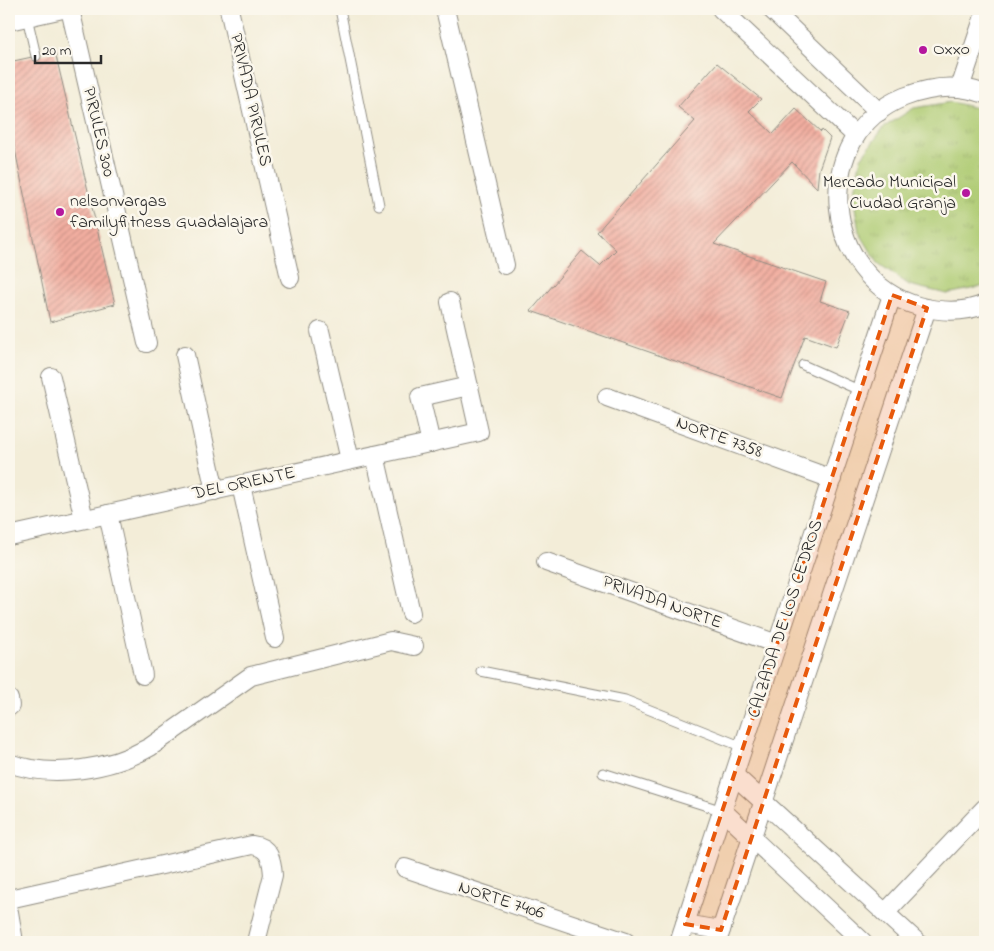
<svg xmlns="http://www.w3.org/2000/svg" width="994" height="951" viewBox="0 0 994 951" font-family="'Indie Flower',sans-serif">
  <defs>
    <pattern id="grass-tufts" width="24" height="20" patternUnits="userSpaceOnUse" patternTransform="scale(1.25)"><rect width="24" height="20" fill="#aecb72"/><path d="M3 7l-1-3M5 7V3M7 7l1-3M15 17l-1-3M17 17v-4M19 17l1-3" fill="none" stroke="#96ae63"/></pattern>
    <pattern id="building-hatch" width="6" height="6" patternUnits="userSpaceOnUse" patternTransform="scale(1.25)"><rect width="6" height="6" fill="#f2aea0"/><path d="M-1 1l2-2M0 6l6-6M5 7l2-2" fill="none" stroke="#c48e83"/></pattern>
  </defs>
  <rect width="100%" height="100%" fill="#fbf7ec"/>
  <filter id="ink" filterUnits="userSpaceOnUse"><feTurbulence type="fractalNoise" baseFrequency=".02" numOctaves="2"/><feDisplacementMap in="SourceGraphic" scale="10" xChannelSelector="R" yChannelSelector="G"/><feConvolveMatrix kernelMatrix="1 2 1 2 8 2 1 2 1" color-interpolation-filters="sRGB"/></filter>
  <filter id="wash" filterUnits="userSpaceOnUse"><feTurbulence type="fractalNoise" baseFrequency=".0096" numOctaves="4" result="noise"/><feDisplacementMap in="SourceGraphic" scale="20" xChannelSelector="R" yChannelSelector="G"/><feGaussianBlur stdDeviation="1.12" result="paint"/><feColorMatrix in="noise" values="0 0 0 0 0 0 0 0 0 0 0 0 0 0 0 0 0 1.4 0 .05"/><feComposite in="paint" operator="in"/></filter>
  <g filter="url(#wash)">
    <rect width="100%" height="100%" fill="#f3edd8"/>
    <polygon fill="url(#grass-tufts)" stroke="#6c7b4e" points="951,102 985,110 985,286 947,294 909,285 878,263 859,232 853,195 861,158 884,127 914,108"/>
    <g id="blocks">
      <g fill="url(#building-hatch)">
        <polygon points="55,52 115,304 50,322 9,120 9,62"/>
        <polygon points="717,63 761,99 749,111 773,134 796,109 821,132 822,130 830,138 819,169 817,188 792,162 714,244 826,282 820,301 850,311 836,347 805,336 782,398 531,311 582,251 600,266 616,250 597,232 695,121 678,107"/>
      </g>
    </g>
  </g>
  <g filter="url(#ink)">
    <use href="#blocks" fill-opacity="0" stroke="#8f8c82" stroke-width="1"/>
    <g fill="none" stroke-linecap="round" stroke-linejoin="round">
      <g stroke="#8f8c82" stroke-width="11">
        <g id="service">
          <polyline points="340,9 379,205"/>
          <polyline points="27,17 36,56"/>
          <polyline points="803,365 861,391"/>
          <polyline points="481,671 625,700 743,747"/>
          <polyline points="603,773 723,811"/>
        </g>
      </g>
      <g stroke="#8f8c82" stroke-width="20">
        <g id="minor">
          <polyline points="70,9 147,343"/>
          <polyline points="229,9 290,278"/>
          <polyline points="445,9 505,265"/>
          <polyline points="721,9 856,136"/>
          <polyline points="771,9 879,112"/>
          <polyline points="9,21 63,9"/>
          <polyline points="960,88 985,13"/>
          <path d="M985,94C959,84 930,87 904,97C808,136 821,278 918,306C940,312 964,313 985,304"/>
          <polyline points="320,331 350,460"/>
          <polyline points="185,355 215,491"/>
          <polyline points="51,377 84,519"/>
          <polyline points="607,397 832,479"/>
          <polyline points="431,443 420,397 469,386"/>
          <polyline points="375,455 411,613"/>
          <polyline points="241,485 275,638"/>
          <polyline points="108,514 143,675"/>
          <polyline points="9,536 479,432 450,302"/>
          <polyline points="546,562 777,644"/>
          <polyline points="9,699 10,706"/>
          <path d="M9,763C52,779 111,769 150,747L251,676L391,641L414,646"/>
          <polyline points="734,775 917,942"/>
          <polyline points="723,811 863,942"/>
          <polyline points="405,868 626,942"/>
          <path d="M9,899L252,845C269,847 272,859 273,875L256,942"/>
          <polyline points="9,912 14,942"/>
          <polyline points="885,913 985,808"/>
          <polyline points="685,924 721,930"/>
          <polyline points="679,942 892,295"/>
          <polyline points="717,942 927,308"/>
        </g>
      </g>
      <use href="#service" stroke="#fff" stroke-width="9"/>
      <use href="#minor" stroke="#fff" stroke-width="18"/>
    </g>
  </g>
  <path fill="#e8590c" fill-opacity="0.2" stroke="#e8590c" stroke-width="4" stroke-dasharray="10 6" stroke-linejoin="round" d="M892,295L927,308L721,930L685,924Z"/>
  <g fill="#b5179e" stroke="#fbf7ec" stroke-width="2">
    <circle cx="923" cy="50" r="5"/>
    <circle cx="966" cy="193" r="5"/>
    <circle cx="60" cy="212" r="5"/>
  </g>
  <g text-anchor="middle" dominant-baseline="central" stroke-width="5" stroke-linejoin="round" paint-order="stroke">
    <g font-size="18" fill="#2b2b2b" stroke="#fbf7ec" text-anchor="start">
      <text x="933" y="50">Oxxo</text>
      <text x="956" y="183" text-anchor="end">Mercado Municipal<tspan x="956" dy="21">Ciudad Granja</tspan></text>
      <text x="70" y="202">nelsonvargas<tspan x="70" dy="21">familyfitness Guadalajara</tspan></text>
    </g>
    <g font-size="18" fill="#2b2b2b" stroke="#fbf7ec">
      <text transform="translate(250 100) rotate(77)">PRIVADA PIRULES</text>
      <text transform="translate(98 132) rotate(77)">PIRULES 300</text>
      <text transform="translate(719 438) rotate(20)">NORTE 7358</text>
      <text transform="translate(244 484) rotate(-12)">DEL ORIENTE</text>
      <text transform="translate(662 603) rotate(20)">PRIVADA NORTE</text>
      <text transform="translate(786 619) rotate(-72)">CALZADA DE LOS CEDROS</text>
      <text transform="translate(501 901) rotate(18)">NORTE 7406</text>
    </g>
  </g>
  <rect width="994" height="951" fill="none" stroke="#fbf7ec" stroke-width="30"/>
  <path d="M35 55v8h66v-8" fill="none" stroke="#2b2b2b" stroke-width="2.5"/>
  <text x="42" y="55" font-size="15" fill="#2b2b2b" stroke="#fbf7ec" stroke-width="4" paint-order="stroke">20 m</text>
</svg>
